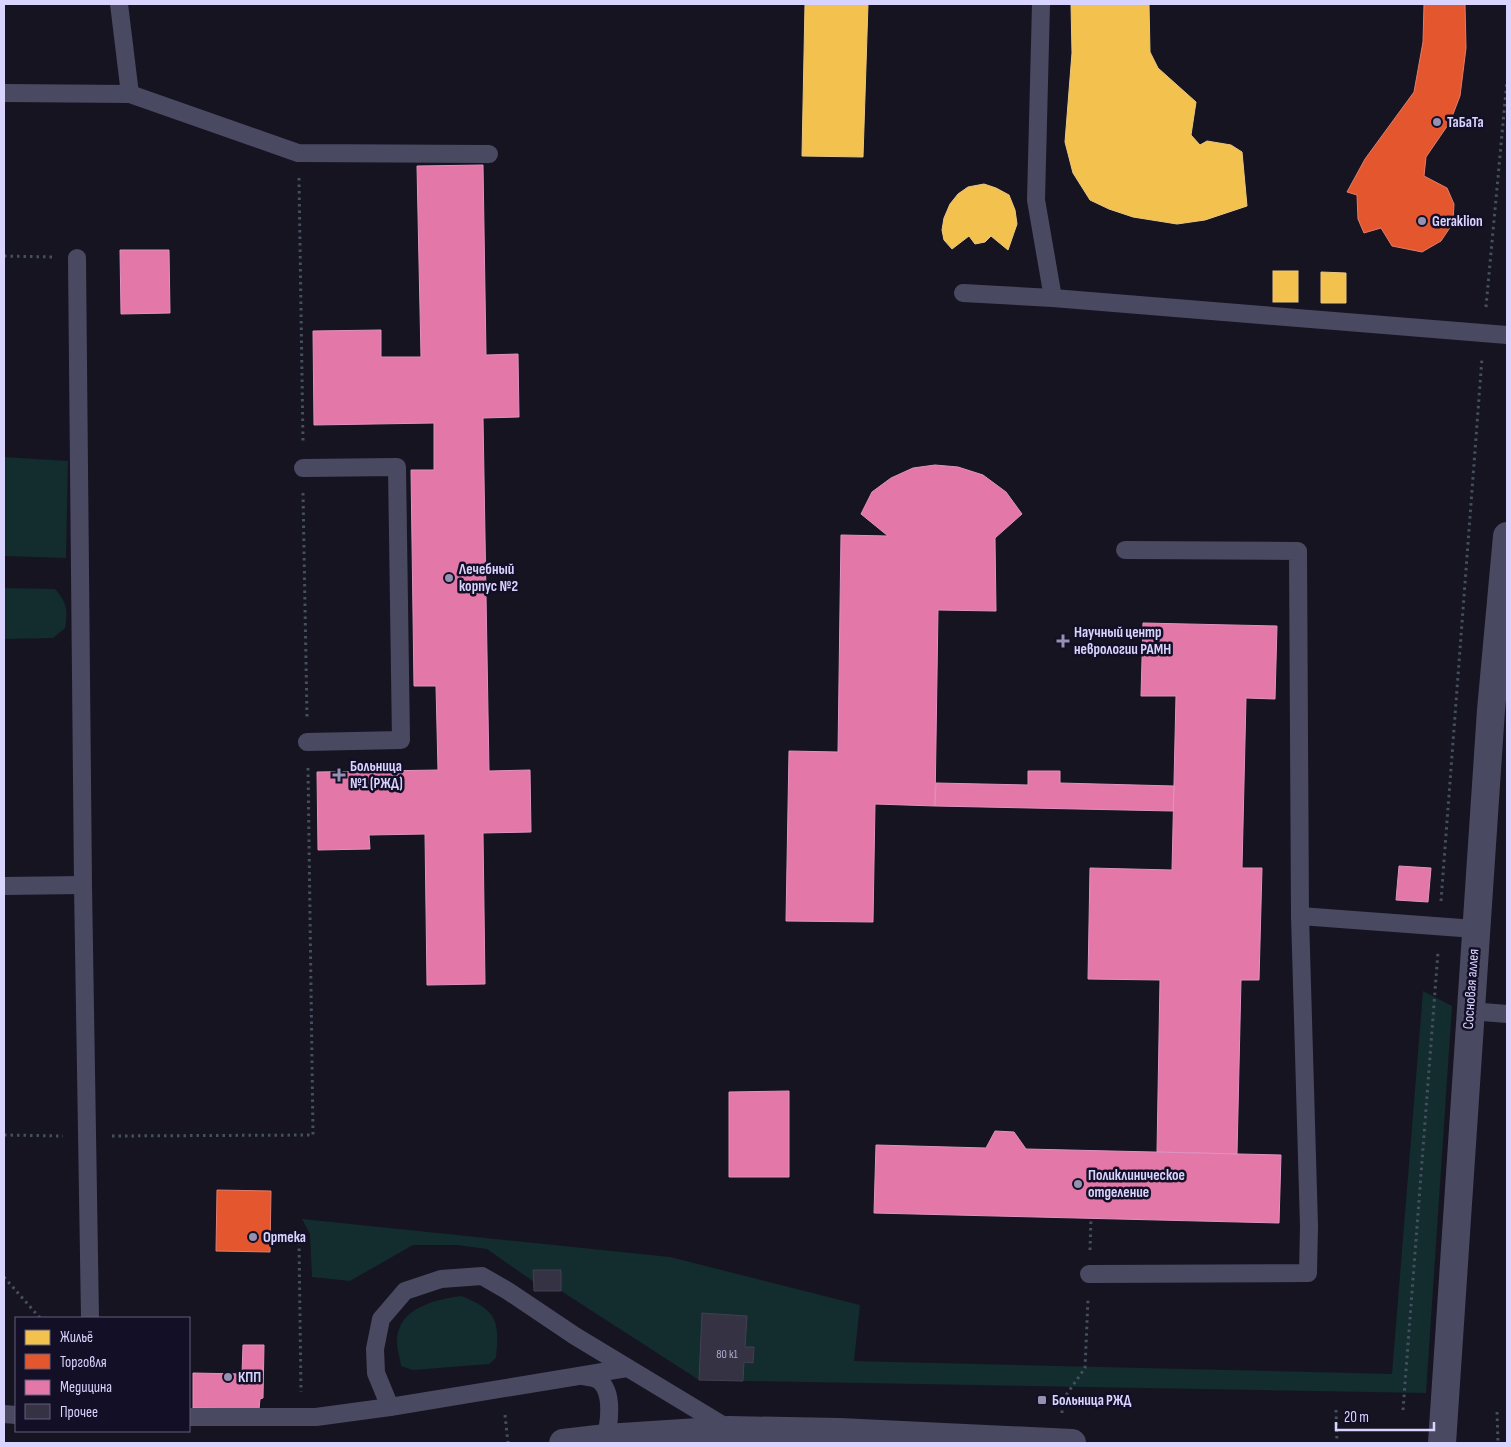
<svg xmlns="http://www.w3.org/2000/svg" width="1511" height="1447" viewBox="0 0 1511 1447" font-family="'Sofia Sans Condensed',sans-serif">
  <rect width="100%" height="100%" fill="#161421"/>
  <g fill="#132c2d">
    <polygon points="4,457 68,461 66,558 4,556"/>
    <path d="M4,588L55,589C67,603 68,610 65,628L53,638L4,639Z"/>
    <polygon points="1423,991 1452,1006 1426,1393 743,1381 744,1362 753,1362 754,1347 745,1347 746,1316 703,1313 699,1380 561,1291 561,1270 534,1282 487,1249 457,1245 413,1245 350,1281 312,1277 310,1234 302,1219 670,1257 860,1305 854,1361 1392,1374"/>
    <path d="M461,1296C497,1310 500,1321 496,1358L489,1364L413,1370L401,1366C400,1358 397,1350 397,1342C397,1308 434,1300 461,1296Z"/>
  </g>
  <g fill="#f2c14e" stroke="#eac783">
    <polygon points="805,4 868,4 863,157 802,156"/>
    <polygon points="1071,4 1149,4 1150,52 1158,68 1196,102 1191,135 1200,145 1207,141 1231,145 1242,152 1247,206 1205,220 1177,224 1133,217 1109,209 1090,200 1073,173 1065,142 1072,53"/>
    <polygon points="984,184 996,188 1009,195 1015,210 1017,224 1008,250 991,236 985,242 975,244 969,236 952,249 944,240 942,230 944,218 950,204 958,194 968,187"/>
    <rect x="1273" y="271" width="25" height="31"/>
    <polygon points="1321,272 1346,273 1346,303 1321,303"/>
  </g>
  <g fill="#e4572e" stroke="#e17c6d">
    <polygon points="1424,4 1465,4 1466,48 1460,96 1450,122 1426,157 1424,176 1447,188 1454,204 1453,223 1441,241 1422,252 1392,246 1381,228 1364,233 1358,219 1357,195 1347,192 1365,159 1414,92 1423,42"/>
    <polygon points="217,1190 271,1191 270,1252 216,1251"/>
  </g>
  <g fill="#e377a8" stroke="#e093c2">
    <polygon points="483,165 486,355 518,354 519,417 483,418 489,771 530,770 531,832 483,833 485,984 427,985 425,834 369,835 370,849 318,850 317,772 438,770 436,686 414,686 411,470 434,470 434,423 314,425 313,331 381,330 381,357 421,357 417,166"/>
    <polygon points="120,250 169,250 170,313 121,314"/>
    <polygon points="935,465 958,467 983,475 1006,492 1022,514 995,538 996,611 938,610 935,806 875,804 873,922 786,921 789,751 838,752 841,535 888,536 861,514 872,492 891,478 913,468"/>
    <polygon points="1143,623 1277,626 1275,699 1246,698 1242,868 1262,868 1259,980 1241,980 1237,1154 1157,1152 1160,980 1088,979 1090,868 1172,870 1176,696 1141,696"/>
    <polygon points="1028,771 1060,771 1060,783 1174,786 1173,811 935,806 936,783 1028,785"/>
    <polygon points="1399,866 1431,868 1428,902 1396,900"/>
    <polygon points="789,1091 789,1177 729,1177 729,1092"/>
    <polygon points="995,1131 1014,1132 1026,1149 1281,1155 1279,1223 874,1213 876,1145 986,1148"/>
    <polygon points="243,1345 264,1345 263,1398 260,1399 259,1409 193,1408 193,1373 242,1374"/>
  </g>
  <g fill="#343243" stroke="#433f54">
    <polygon points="533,1270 561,1270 561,1291 534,1291"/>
    <polygon points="702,1313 747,1316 745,1347 754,1347 753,1363 744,1362 743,1381 699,1380"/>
  </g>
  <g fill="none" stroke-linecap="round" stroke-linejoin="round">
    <g stroke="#44505f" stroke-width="3" stroke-dasharray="2.5 4" stroke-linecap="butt">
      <polyline points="299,178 303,442"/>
      <polyline points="4,256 53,257"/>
      <polyline points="1486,307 1507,80"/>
      <polyline points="303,493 307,717"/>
      <polyline points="1441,901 1482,358"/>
      <polyline points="4,1135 63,1136"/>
      <polyline points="112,1136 313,1135 308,768"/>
      <polyline points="299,1242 301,1392"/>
      <polyline points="1090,1250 1091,1218"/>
      <polyline points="4,1277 40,1318"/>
      <polyline points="1336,1410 1337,1443"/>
      <polyline points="1403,1410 1438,952"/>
      <polyline points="1497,1412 1498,1443"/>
      <polyline points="1062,1413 1062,1401 1085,1368 1088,1299"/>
      <polyline points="505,1415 508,1443"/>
    </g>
    <g stroke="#4a4962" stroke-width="18">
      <polyline points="1041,4 1036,200 1053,298"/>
      <polyline points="4,93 130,94 119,4"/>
      <polyline points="130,94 298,153 489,154"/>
      <polyline points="77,258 83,885 90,1318"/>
      <polyline points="963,293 1053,298 1507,335"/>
      <polyline points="303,468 397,467 401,740 307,742"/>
      <polyline points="4,886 83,885"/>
      <polyline points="1300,916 1475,929"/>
      <polyline points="1470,1011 1507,1014"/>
      <polyline points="1089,1274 1308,1273 1309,1226 1300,916 1298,551 1125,550"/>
      <path d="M583,1376C587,1377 594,1377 598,1380C615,1391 609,1427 604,1443"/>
      <polyline points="390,1407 376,1373 375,1349 381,1319 405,1291 441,1279 482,1276 508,1291 575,1336 729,1429"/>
      <polyline points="4,1414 16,1415"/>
      <polyline points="189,1417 316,1417 390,1407 627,1368"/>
    </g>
    <g stroke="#4a4962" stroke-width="28">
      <polyline points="563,1443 606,1438 729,1430 839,1432 1072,1443"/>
      <polyline points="1442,1443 1491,710 1507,536"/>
    </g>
  </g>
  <g fill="#9591b1" stroke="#130f26" stroke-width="2">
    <circle cx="1437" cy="122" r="5"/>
    <circle cx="1422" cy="221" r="5"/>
    <circle cx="449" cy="578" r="5"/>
    <path d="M1060.5 633.5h5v5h5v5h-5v5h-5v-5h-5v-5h5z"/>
    <path d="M336.5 767.5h5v5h5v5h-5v5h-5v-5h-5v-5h5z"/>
    <circle cx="1078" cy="1184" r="5"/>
    <circle cx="253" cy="1237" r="5"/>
    <circle cx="228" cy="1377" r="5"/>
    <rect x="1037" y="1395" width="10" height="10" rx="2.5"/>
  </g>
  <g text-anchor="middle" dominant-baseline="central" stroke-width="5" stroke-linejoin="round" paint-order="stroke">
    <g font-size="12" fill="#b0acd0">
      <text x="727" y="1354">80 к1</text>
    </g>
    <g font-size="15" font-weight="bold" fill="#d9d4ff" stroke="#130f26" text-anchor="start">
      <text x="1447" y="122">ТаБаТа</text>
      <text x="1432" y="221">Geraklion</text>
      <text x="459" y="569">Лечебный<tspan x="459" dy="17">корпус №2</tspan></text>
      <text x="1074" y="632">Научный центр<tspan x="1074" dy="17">неврологии РАМН</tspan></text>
      <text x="350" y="766">Больница<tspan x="350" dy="17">№1 (РЖД)</tspan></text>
      <text x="1088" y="1175">Поликлиническое<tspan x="1088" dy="17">отделение</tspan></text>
      <text x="263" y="1237">Ортека</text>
      <text x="238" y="1377">КПП</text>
      <text x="1052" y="1400">Больница РЖД</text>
    </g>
    <g font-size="15" fill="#d9d4ff" stroke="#130f26">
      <text transform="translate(1471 989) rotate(-86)">Сосновая аллея</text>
    </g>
  </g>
  <rect width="1511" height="1447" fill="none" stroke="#d9d4ff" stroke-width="10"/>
  <rect x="15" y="1317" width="175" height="115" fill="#130f26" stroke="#625e7d"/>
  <rect x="25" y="1330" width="25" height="15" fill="#f2c14e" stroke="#625e7d"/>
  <text x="60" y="1342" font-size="15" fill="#d9d4ff">Жильё</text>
  <rect x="25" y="1354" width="25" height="15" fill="#e4572e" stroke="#625e7d"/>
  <text x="60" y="1367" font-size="15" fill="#d9d4ff">Торговля</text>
  <rect x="25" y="1380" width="25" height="15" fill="#e377a8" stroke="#625e7d"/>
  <text x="60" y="1392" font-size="15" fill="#d9d4ff">Медицина</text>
  <rect x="25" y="1404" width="25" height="15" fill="#343243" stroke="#625e7d"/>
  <text x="60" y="1417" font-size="15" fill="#d9d4ff">Прочее</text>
  <path d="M1336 1422v8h98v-8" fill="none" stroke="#d9d4ff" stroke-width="2.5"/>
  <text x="1344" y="1422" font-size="15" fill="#d9d4ff" stroke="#130f26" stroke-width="4" paint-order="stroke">20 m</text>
</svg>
